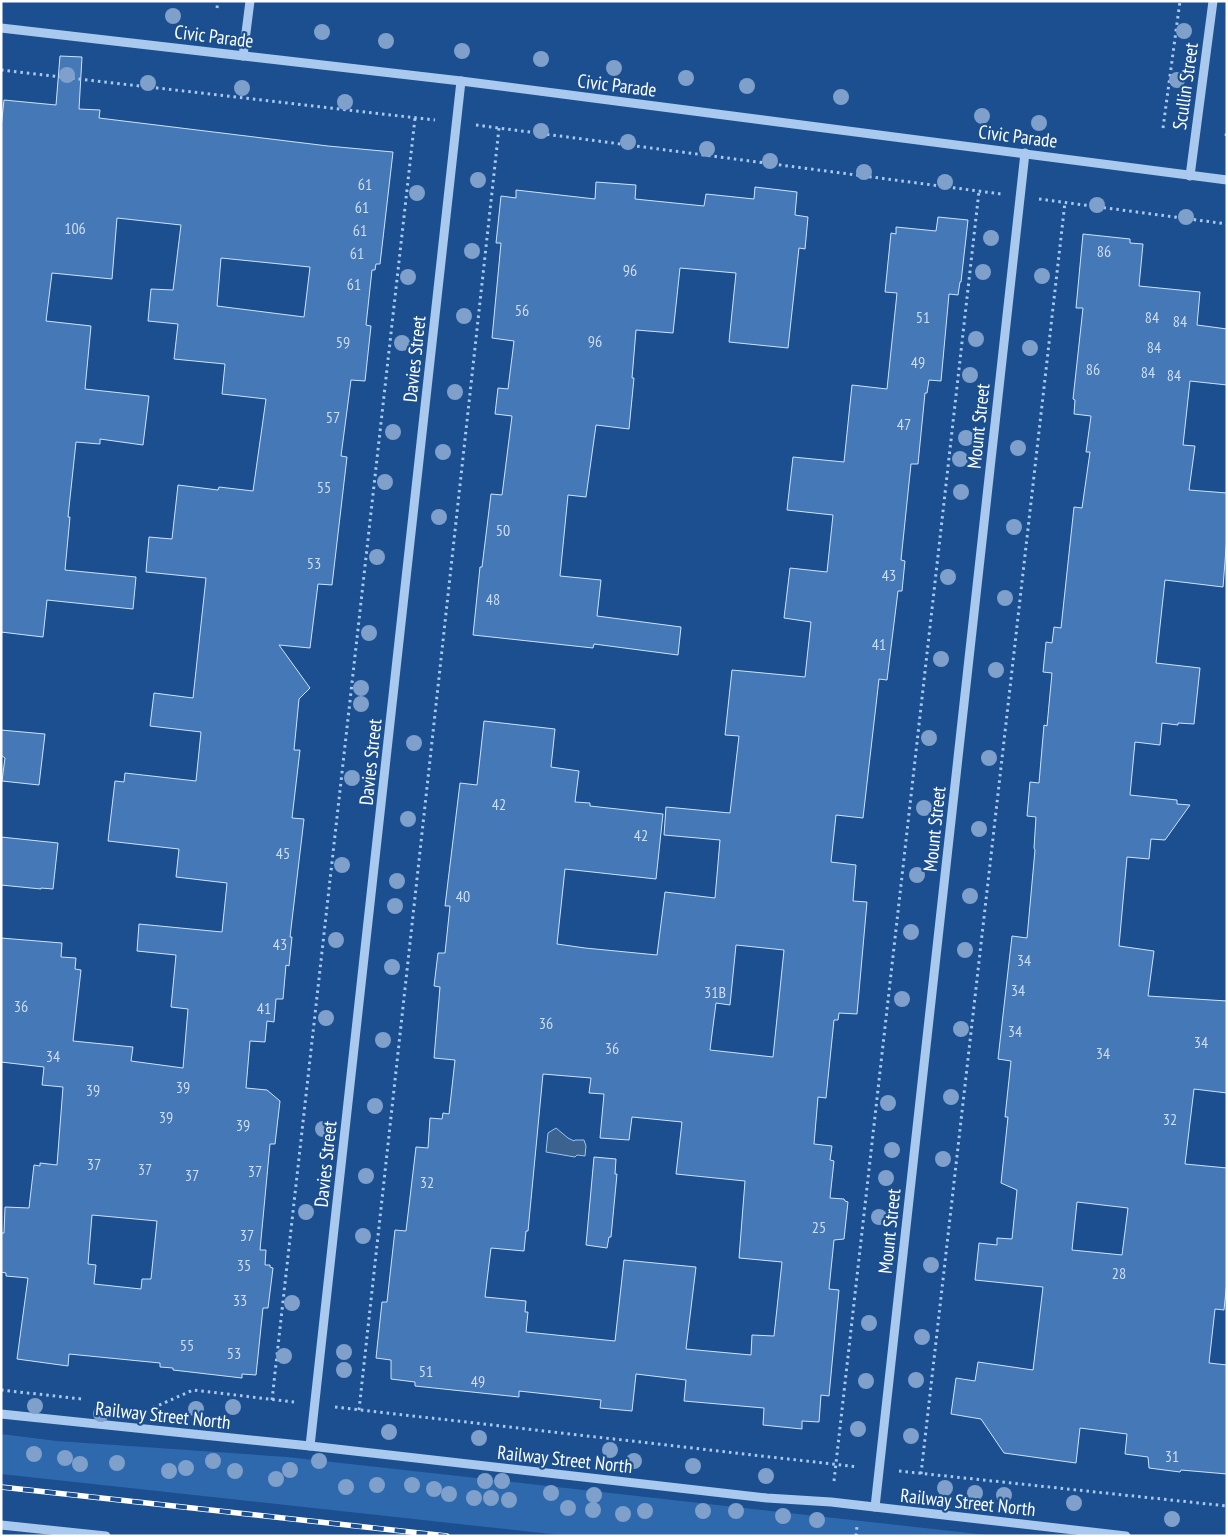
<svg xmlns="http://www.w3.org/2000/svg" width="1228" height="1537" viewBox="0 0 1228 1537" font-family="'PT Sans Narrow',sans-serif">
  <rect width="100%" height="100%" fill="#1b4f8f"/>
  <polygon fill="#2e69ad" points="1,1434 57,1441 287,1457 996,1536 569,1536 1,1474"/>
  <polygon fill="#3c6290" stroke="#9cc4f0" points="556,1128 568,1138 574,1141 575,1140 584,1140 586,1146 585,1156 577,1155 575,1157 546,1152 548,1133"/>
  <g fill="#4478b7" stroke="#cfe3fa" fill-rule="evenodd">
    <path d="M60,56L82,57L79,109L100,110L99,118L328,146L393,152L380,264H376L375,270H372L366,325L371,326L365,381L351,380L341,456L347,457L332,585L318,584L310,648L279,645L310,688L299,699L294,750H300L292,818L304,819L290,937H292L289,966L286,965L283,999H276L274,1022L267,1021L265,1042L250,1041L246,1088L267,1090L280,1101L275,1144H270L260,1250H266L265,1265H270V1267L273,1268L268,1308H263L256,1375L242,1374V1378L173,1370V1368L160,1367V1363L69,1354L68,1366L17,1359L28,1278L6,1276V1273L1,1272V1233H4L5,1207L29,1208L34,1165L40,1166V1163L57,1165L63,1087L42,1085L44,1067L1,1062V938L62,943L61,957L76,958L75,969L81,970L73,1041L133,1047L131,1061L183,1068L188,1009L171,1007L176,955L137,951L139,924L222,932L227,883L176,877L179,849L108,841L115,781L124,782L125,773L196,781L201,732L150,726L154,693L193,698L206,578L146,572L149,537L172,539L178,485L218,490L219,487L253,491L266,399L222,394L225,364L174,359L178,324L148,321L151,289L173,290L181,225L117,218L112,279L52,273L46,321L91,326L85,389L149,396L143,445L100,439V444L76,442L68,517H70L65,570L136,577L133,609L47,600L43,637L1,632V128L4,100L56,105ZM221,258L310,267L304,317L217,306ZM92,1215L157,1221L151,1279H142L141,1289L94,1284L96,1265L88,1264Z"/>
    <polygon points="596,182 636,185 635,199 704,206 706,194 754,199 755,187 797,192 795,215 808,217 805,249 799,248 788,348 729,342 736,273 680,268 673,333 636,330 632,378 634,378 629,429 596,425 586,497 568,495 560,576 601,580 597,616 681,627 678,655 594,644 593,648 473,635 480,567 482,567 491,494 502,495 512,416 495,414 498,388 508,389 514,341 492,338 501,243 496,243 501,196 516,198 516,190 595,199"/>
    <path d="M938,217L968,220L961,282H960L958,295L949,294L941,381L929,380L927,393H925L918,464H911L901,560L905,561L902,591H898L887,680L879,679L863,818L836,815L831,862L856,865L853,901L867,902L857,1014L839,1013L838,1020H834L826,1098L818,1097L814,1144L832,1146L830,1160L834,1161L830,1198L844,1199L845,1201L848,1202L844,1239L834,1240L829,1289L839,1290L829,1396L821,1395L819,1422L802,1421V1429L763,1425L764,1408L684,1401L686,1380L636,1374L632,1411L600,1408L601,1400L519,1391V1397L415,1386V1382L391,1379V1360L376,1358L382,1302H387L395,1230L406,1231L416,1147L428,1148L430,1118L442,1119L443,1113L449,1114L455,1060L434,1058L440,987L434,986L438,953H445L450,906H445L460,783L477,785L484,721L555,729L551,767L579,771L575,802L590,803V806L663,814L656,879L565,869L557,944L585,948L657,955L665,892L715,898L720,840L664,835L666,807L730,813L739,736L725,735L732,670L805,677L811,622L784,618L790,568L827,572L833,515L787,510L793,457L844,462L852,385L887,389L897,293L885,292L891,233L896,234V227L936,231ZM736,945L784,950L773,1057L710,1050L716,1003L730,1005ZM543,1074L591,1078L589,1093L604,1094L600,1138L629,1140L632,1117L682,1122L676,1174L745,1181L739,1258L782,1262L774,1336L752,1335L751,1355L686,1349L696,1267L624,1260L615,1341L526,1332L528,1312H525L526,1301L485,1297L491,1248L524,1251L526,1231H528Z"/>
    <path d="M1083,234L1130,239V243L1143,244L1139,286L1200,292L1197,325L1227,329V385L1190,381L1183,445L1195,446L1189,490L1227,493V536L1223,587L1165,580L1156,663L1200,668L1194,724L1178,723V725L1162,723L1160,745L1135,742L1130,795L1177,800V804L1190,805L1165,840L1151,839L1149,859L1127,857L1119,946L1154,951L1148,996L1227,1001V1093L1194,1089L1185,1164L1227,1168V1281L1224,1310L1215,1309L1209,1363L1227,1365V1474L1181,1470L1180,1472L1149,1468L1148,1457L1125,1454L1127,1434L1080,1428L1076,1463L1004,1453L981,1419L951,1414L956,1378L975,1381L978,1362L1033,1370L1043,1287L975,1280L979,1243L997,1245V1238L1012,1239L1017,1190L1001,1183L1008,1117H1005L1011,1061L998,1059L1012,936L1027,938L1035,850L1034,848L1036,817L1027,816L1030,782L1039,783L1044,725L1047,726L1052,673L1043,672L1046,642L1052,643L1054,627L1061,628L1074,507L1082,508L1090,452H1086L1091,416L1074,414L1075,400L1073,399L1083,308H1076ZM1077,1202L1128,1208L1122,1255L1072,1250Z"/>
    <polygon points="1,730 45,734 39,785 2,781 5,758 1,755"/>
    <polygon points="1,837 58,843 53,889 41,888 41,889 1,885"/>
    <polygon points="594,1157 616,1159 615,1174 617,1174 611,1237 609,1237 607,1248 586,1245"/>
  </g>
  <g fill="none" stroke-linecap="round" stroke-linejoin="round">
    <g stroke="#a9c9ee" stroke-width="3" stroke-dasharray="2.5 4" stroke-linecap="butt">
      <polyline points="217,8 218,1"/>
      <polyline points="1,70 435,120"/>
      <polyline points="476,125 1001,194"/>
      <polyline points="1163,128 1180,1"/>
      <polyline points="1226,136 1227,129"/>
      <polyline points="1039,199 1227,224"/>
      <polyline points="1,1390 82,1399"/>
      <polyline points="272,1400 415,118"/>
      <polyline points="153,1407 155,1407 193,1390 294,1402"/>
      <polyline points="335,1407 858,1467"/>
      <polyline points="359,1410 499,128"/>
      <polyline points="899,1471 1227,1506"/>
      <polyline points="921,1474 1065,202"/>
      <polyline points="834,1481 979,191"/>
      <polyline points="856,1536 857,1526"/>
    </g>
    <g stroke="#a9c9ee" stroke-width="9">
      <polyline points="1,28 461,81 1227,180"/>
      <polyline points="243,56 250,1"/>
      <polyline points="1190,176 1213,1"/>
      <polyline points="1,1414 310,1446 767,1498 831,1502 1126,1536"/>
      <polyline points="310,1446 461,81"/>
      <polyline points="875,1507 1025,153"/>
      <polyline points="1,1525 106,1536"/>
    </g>
    <g stroke="#fff" stroke-width="5.5">
      <polyline id="rail" points="1,1487 447,1536"/>
    </g>
    <use href="#rail" stroke="#1b4f8f" stroke-width="4" stroke-dasharray="11" stroke-linecap="butt"/>
  </g>
  <g fill="#7ea0ca">
    <circle cx="173" cy="16" r="8"/>
    <circle cx="1184" cy="31" r="8"/>
    <circle cx="322" cy="32" r="8"/>
    <circle cx="386" cy="41" r="8"/>
    <circle cx="462" cy="51" r="8"/>
    <circle cx="541" cy="59" r="8"/>
    <circle cx="614" cy="68" r="8"/>
    <circle cx="67" cy="75" r="8"/>
    <circle cx="686" cy="78" r="8"/>
    <circle cx="1177" cy="80" r="8"/>
    <circle cx="148" cy="83" r="8"/>
    <circle cx="747" cy="86" r="8"/>
    <circle cx="242" cy="88" r="8"/>
    <circle cx="841" cy="97" r="8"/>
    <circle cx="345" cy="102" r="8"/>
    <circle cx="982" cy="116" r="8"/>
    <circle cx="1039" cy="123" r="8"/>
    <circle cx="541" cy="131" r="8"/>
    <circle cx="628" cy="142" r="8"/>
    <circle cx="707" cy="149" r="8"/>
    <circle cx="770" cy="161" r="8"/>
    <circle cx="864" cy="172" r="8"/>
    <circle cx="478" cy="180" r="8"/>
    <circle cx="945" cy="182" r="8"/>
    <circle cx="417" cy="193" r="8"/>
    <circle cx="1097" cy="205" r="8"/>
    <circle cx="1186" cy="217" r="8"/>
    <circle cx="991" cy="238" r="8"/>
    <circle cx="472" cy="251" r="8"/>
    <circle cx="983" cy="272" r="8"/>
    <circle cx="1042" cy="276" r="8"/>
    <circle cx="408" cy="277" r="8"/>
    <circle cx="464" cy="316" r="8"/>
    <circle cx="976" cy="339" r="8"/>
    <circle cx="402" cy="343" r="8"/>
    <circle cx="1030" cy="348" r="8"/>
    <circle cx="970" cy="375" r="8"/>
    <circle cx="455" cy="392" r="8"/>
    <circle cx="393" cy="432" r="8"/>
    <circle cx="966" cy="438" r="8"/>
    <circle cx="1018" cy="448" r="8"/>
    <circle cx="443" cy="452" r="8"/>
    <circle cx="960" cy="459" r="8"/>
    <circle cx="385" cy="482" r="8"/>
    <circle cx="961" cy="492" r="8"/>
    <circle cx="439" cy="517" r="8"/>
    <circle cx="1014" cy="527" r="8"/>
    <circle cx="377" cy="557" r="8"/>
    <circle cx="948" cy="577" r="8"/>
    <circle cx="1005" cy="598" r="8"/>
    <circle cx="369" cy="633" r="8"/>
    <circle cx="941" cy="659" r="8"/>
    <circle cx="996" cy="670" r="8"/>
    <circle cx="361" cy="688" r="8"/>
    <circle cx="361" cy="704" r="8"/>
    <circle cx="929" cy="738" r="8"/>
    <circle cx="414" cy="743" r="8"/>
    <circle cx="989" cy="758" r="8"/>
    <circle cx="352" cy="778" r="8"/>
    <circle cx="924" cy="808" r="8"/>
    <circle cx="408" cy="819" r="8"/>
    <circle cx="979" cy="829" r="8"/>
    <circle cx="342" cy="865" r="8"/>
    <circle cx="917" cy="875" r="8"/>
    <circle cx="397" cy="881" r="8"/>
    <circle cx="970" cy="896" r="8"/>
    <circle cx="395" cy="906" r="8"/>
    <circle cx="911" cy="932" r="8"/>
    <circle cx="336" cy="940" r="8"/>
    <circle cx="965" cy="950" r="8"/>
    <circle cx="392" cy="967" r="8"/>
    <circle cx="902" cy="999" r="8"/>
    <circle cx="326" cy="1018" r="8"/>
    <circle cx="961" cy="1029" r="8"/>
    <circle cx="383" cy="1040" r="8"/>
    <circle cx="951" cy="1097" r="8"/>
    <circle cx="888" cy="1103" r="8"/>
    <circle cx="375" cy="1106" r="8"/>
    <circle cx="323" cy="1129" r="8"/>
    <circle cx="892" cy="1150" r="8"/>
    <circle cx="943" cy="1159" r="8"/>
    <circle cx="366" cy="1176" r="8"/>
    <circle cx="886" cy="1178" r="8"/>
    <circle cx="306" cy="1212" r="8"/>
    <circle cx="879" cy="1217" r="8"/>
    <circle cx="363" cy="1236" r="8"/>
    <circle cx="931" cy="1265" r="8"/>
    <circle cx="292" cy="1303" r="8"/>
    <circle cx="869" cy="1323" r="8"/>
    <circle cx="922" cy="1337" r="8"/>
    <circle cx="344" cy="1352" r="8"/>
    <circle cx="284" cy="1356" r="8"/>
    <circle cx="344" cy="1370" r="8"/>
    <circle cx="916" cy="1380" r="8"/>
    <circle cx="866" cy="1381" r="8"/>
    <circle cx="35" cy="1406" r="8"/>
    <circle cx="233" cy="1407" r="8"/>
    <circle cx="196" cy="1409" r="8"/>
    <circle cx="101" cy="1414" r="8"/>
    <circle cx="858" cy="1429" r="8"/>
    <circle cx="389" cy="1432" r="8"/>
    <circle cx="911" cy="1436" r="8"/>
    <circle cx="479" cy="1438" r="8"/>
    <circle cx="610" cy="1450" r="8"/>
    <circle cx="34" cy="1454" r="8"/>
    <circle cx="65" cy="1458" r="8"/>
    <circle cx="213" cy="1461" r="8"/>
    <circle cx="319" cy="1461" r="8"/>
    <circle cx="634" cy="1461" r="8"/>
    <circle cx="117" cy="1463" r="8"/>
    <circle cx="80" cy="1464" r="8"/>
    <circle cx="693" cy="1466" r="8"/>
    <circle cx="186" cy="1468" r="8"/>
    <circle cx="290" cy="1470" r="8"/>
    <circle cx="169" cy="1471" r="8"/>
    <circle cx="235" cy="1471" r="8"/>
    <circle cx="766" cy="1476" r="8"/>
    <circle cx="276" cy="1479" r="8"/>
    <circle cx="485" cy="1481" r="8"/>
    <circle cx="502" cy="1481" r="8"/>
    <circle cx="377" cy="1485" r="8"/>
    <circle cx="412" cy="1485" r="8"/>
    <circle cx="346" cy="1487" r="8"/>
    <circle cx="945" cy="1488" r="8"/>
    <circle cx="434" cy="1489" r="8"/>
    <circle cx="551" cy="1493" r="8"/>
    <circle cx="975" cy="1493" r="8"/>
    <circle cx="449" cy="1494" r="8"/>
    <circle cx="594" cy="1495" r="8"/>
    <circle cx="1004" cy="1495" r="8"/>
    <circle cx="474" cy="1498" r="8"/>
    <circle cx="491" cy="1498" r="8"/>
    <circle cx="509" cy="1500" r="8"/>
    <circle cx="1074" cy="1503" r="8"/>
    <circle cx="568" cy="1508" r="8"/>
    <circle cx="593" cy="1510" r="8"/>
    <circle cx="645" cy="1511" r="8"/>
    <circle cx="703" cy="1511" r="8"/>
    <circle cx="736" cy="1511" r="8"/>
    <circle cx="623" cy="1514" r="8"/>
    <circle cx="783" cy="1516" r="8"/>
    <circle cx="1172" cy="1519" r="8"/>
    <circle cx="817" cy="1520" r="8"/>
  </g>
  <g text-anchor="middle" dominant-baseline="central" stroke-width="4.5" stroke-linejoin="round" paint-order="stroke">
    <g font-size="16" fill="#d0dded">
      <text x="365" y="184">61</text>
      <text x="362" y="207">61</text>
      <text x="75" y="228">106</text>
      <text x="360" y="230">61</text>
      <text x="1104" y="251">86</text>
      <text x="357" y="253">61</text>
      <text x="630" y="270">96</text>
      <text x="354" y="284">61</text>
      <text x="522" y="310">56</text>
      <text x="923" y="317">51</text>
      <text x="1152" y="317">84</text>
      <text x="1180" y="321">84</text>
      <text x="595" y="341">96</text>
      <text x="343" y="342">59</text>
      <text x="1154" y="347">84</text>
      <text x="918" y="362">49</text>
      <text x="1093" y="369">86</text>
      <text x="1148" y="372">84</text>
      <text x="1174" y="375">84</text>
      <text x="333" y="417">57</text>
      <text x="904" y="424">47</text>
      <text x="324" y="487">55</text>
      <text x="503" y="530">50</text>
      <text x="314" y="563">53</text>
      <text x="889" y="575">43</text>
      <text x="493" y="599">48</text>
      <text x="879" y="644">41</text>
      <text x="499" y="804">42</text>
      <text x="641" y="835">42</text>
      <text x="283" y="853">45</text>
      <text x="463" y="896">40</text>
      <text x="280" y="944">43</text>
      <text x="1024" y="960">34</text>
      <text x="1018" y="990">34</text>
      <text x="715" y="992">31B</text>
      <text x="21" y="1006">36</text>
      <text x="264" y="1008">41</text>
      <text x="546" y="1023">36</text>
      <text x="1015" y="1031">34</text>
      <text x="1201" y="1042">34</text>
      <text x="612" y="1048">36</text>
      <text x="1103" y="1053">34</text>
      <text x="53" y="1056">34</text>
      <text x="183" y="1087">39</text>
      <text x="93" y="1090">39</text>
      <text x="166" y="1117">39</text>
      <text x="1170" y="1119">32</text>
      <text x="243" y="1125">39</text>
      <text x="94" y="1164">37</text>
      <text x="145" y="1169">37</text>
      <text x="255" y="1171">37</text>
      <text x="192" y="1175">37</text>
      <text x="427" y="1182">32</text>
      <text x="819" y="1227">25</text>
      <text x="247" y="1235">37</text>
      <text x="244" y="1265">35</text>
      <text x="1119" y="1273">28</text>
      <text x="240" y="1300">33</text>
      <text x="187" y="1345">55</text>
      <text x="234" y="1353">53</text>
      <text x="426" y="1371">51</text>
      <text x="478" y="1381">49</text>
      <text x="1172" y="1456">31</text>
    </g>
    <g font-size="19" fill="#fff" stroke="#1b4f8f">
      <text transform="translate(214 36) rotate(7)">Civic Parade</text>
      <text transform="translate(617 85) rotate(7)">Civic Parade</text>
      <text transform="translate(1185 86) rotate(-82)">Scullin Street</text>
      <text transform="translate(1018 136) rotate(7)">Civic Parade</text>
      <text transform="translate(414 359) rotate(-84)">Davies Street</text>
      <text transform="translate(978 426) rotate(-84)">Mount Street</text>
      <text transform="translate(370 762) rotate(-84)">Davies Street</text>
      <text transform="translate(934 829) rotate(-84)">Mount Street</text>
      <text transform="translate(325 1164) rotate(-84)">Davies Street</text>
      <text transform="translate(889 1231) rotate(-84)">Mount Street</text>
      <text transform="translate(163 1415) rotate(6)">Railway Street North</text>
      <text transform="translate(565 1459) rotate(6)">Railway Street North</text>
      <text transform="translate(968 1502) rotate(6)">Railway Street North</text>
    </g>
  </g>
  <rect width="1228" height="1537" fill="none" stroke="#ffffff" stroke-width="5"/>
</svg>
